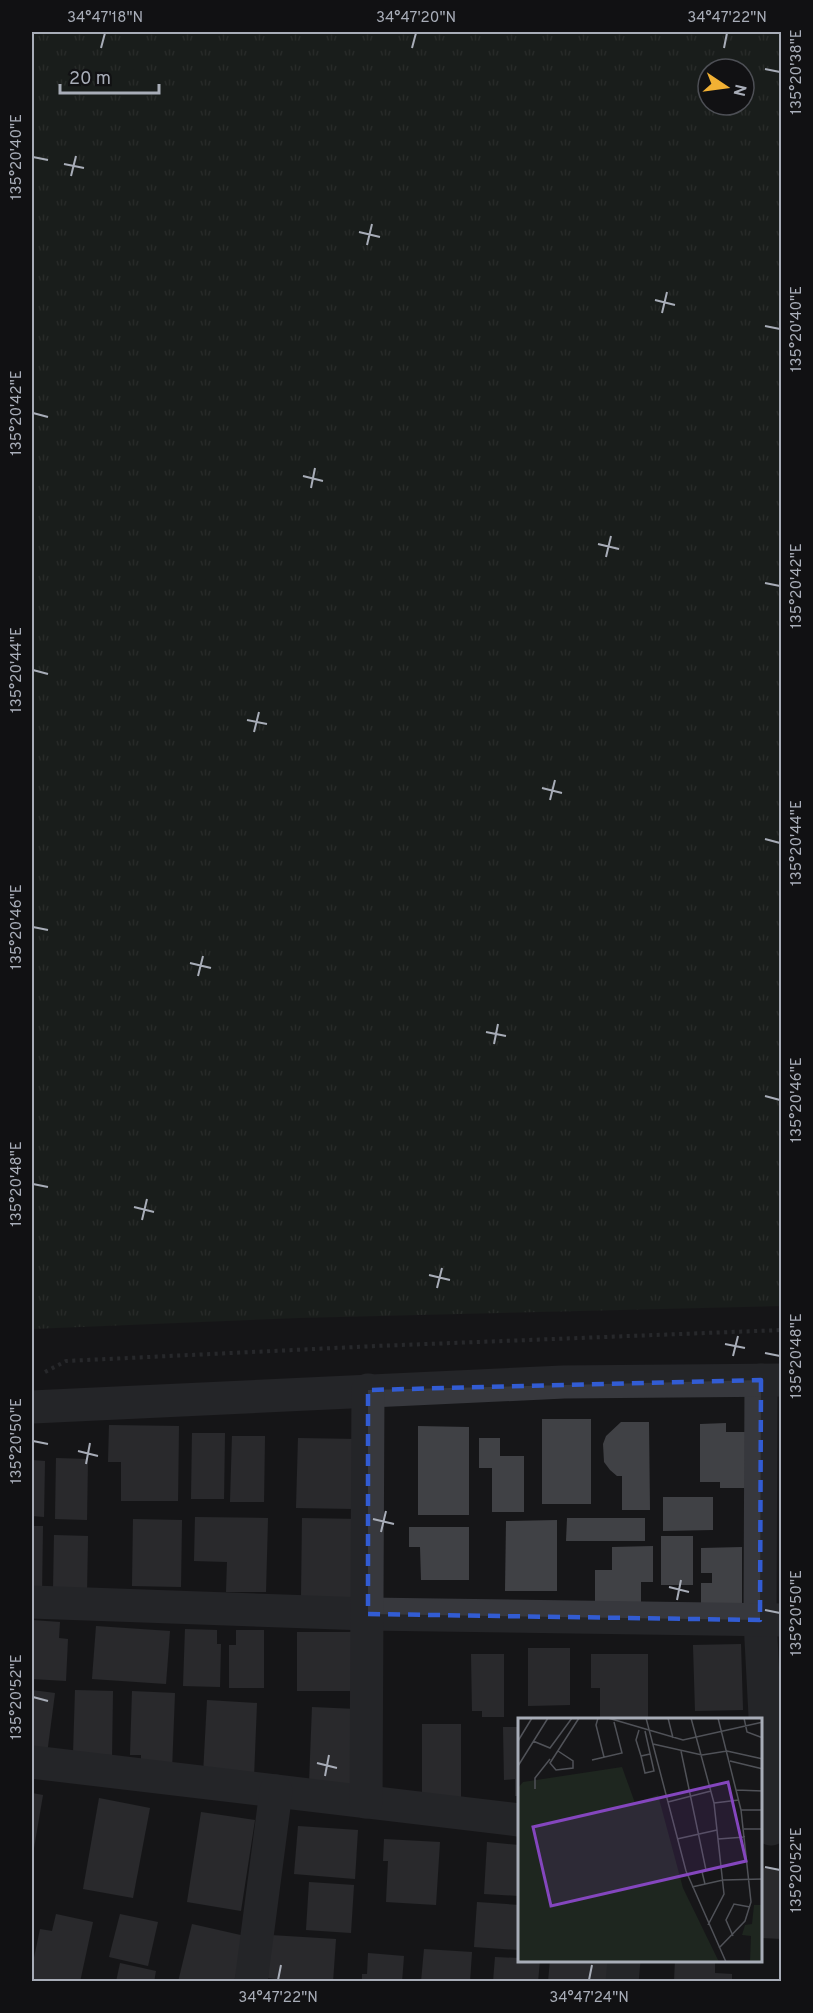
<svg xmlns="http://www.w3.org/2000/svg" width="813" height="2013" viewBox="0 0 813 2013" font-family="Overpass,sans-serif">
  <defs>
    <pattern id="grass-tufts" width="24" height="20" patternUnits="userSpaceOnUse" patternTransform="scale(1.5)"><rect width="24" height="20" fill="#1e261f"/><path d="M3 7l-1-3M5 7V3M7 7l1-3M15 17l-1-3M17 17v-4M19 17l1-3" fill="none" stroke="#3c433d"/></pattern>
  </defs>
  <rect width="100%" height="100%" fill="#161618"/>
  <path fill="url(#grass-tufts)" fill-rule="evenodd" d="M32,32H781V1306L299,1318L32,1329ZM708,69H744V105H708Z"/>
  <g fill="#404145">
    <rect x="542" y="1419" width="49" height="85"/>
    <polygon points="621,1422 649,1422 650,1510 622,1510 622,1476 617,1476 610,1470 604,1462 603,1444 606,1436"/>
    <polygon points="726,1423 726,1432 745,1432 745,1488 720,1488 720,1482 700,1482 700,1424"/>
    <polygon points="109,1425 179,1426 178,1501 121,1501 121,1462 108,1462"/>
    <polygon points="418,1426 469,1427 469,1515 418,1515"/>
    <polygon points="192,1433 225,1433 224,1499 191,1499"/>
    <polygon points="232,1436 265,1436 264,1502 230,1502"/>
    <polygon points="298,1438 356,1439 355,1509 296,1508"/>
    <polygon points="479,1438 500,1438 500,1456 524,1456 524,1512 492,1512 492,1468 479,1468"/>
    <polygon points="56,1458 88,1459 87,1520 55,1519"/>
    <polygon points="32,1460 45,1461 44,1517 32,1516"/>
    <polygon points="663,1497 713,1497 713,1530 663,1531"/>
    <polygon points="195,1517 268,1518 266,1592 226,1592 227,1562 194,1561"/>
    <polygon points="302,1518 359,1519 357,1599 301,1598"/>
    <polygon points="567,1518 645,1518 645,1541 566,1541"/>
    <polygon points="133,1519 182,1520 181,1587 132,1586"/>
    <polygon points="557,1520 557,1591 505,1591 506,1521"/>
    <polygon points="32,1526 43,1526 42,1592 32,1592"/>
    <polygon points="409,1527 469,1527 469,1580 421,1580 420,1547 409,1547"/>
    <polygon points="54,1535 88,1536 87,1592 53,1591"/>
    <rect x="661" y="1536" width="32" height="49"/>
    <polygon points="653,1546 653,1582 641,1582 641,1603 595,1603 595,1570 612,1570 612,1547"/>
    <polygon points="742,1547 742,1608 701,1609 701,1583 712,1583 712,1573 701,1573 701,1548"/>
    <polygon points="32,1620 60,1622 59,1638 68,1639 66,1681 32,1679"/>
    <polygon points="96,1626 170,1631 166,1684 92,1679"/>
    <polygon points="185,1629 217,1630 217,1644 221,1644 220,1687 183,1686"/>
    <polygon points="236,1630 264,1630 264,1688 229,1688 229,1645 236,1645"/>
    <rect x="297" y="1632" width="55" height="59"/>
    <polygon points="741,1644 743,1710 695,1711 693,1645"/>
    <polygon points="528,1648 570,1648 570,1705 528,1706"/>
    <polygon points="471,1654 504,1654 504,1717 482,1717 482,1711 472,1711"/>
    <polygon points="591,1654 648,1654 648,1719 600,1719 600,1688 591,1688"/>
    <polygon points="32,1690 55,1693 47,1754 32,1752"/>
    <polygon points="75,1690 113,1691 112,1755 73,1754"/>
    <polygon points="132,1691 175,1693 172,1770 141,1769 141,1755 130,1755"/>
    <polygon points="207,1700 257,1703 254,1777 203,1775"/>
    <polygon points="312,1707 356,1709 353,1785 309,1784"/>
    <rect x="422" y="1724" width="39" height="76"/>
    <polygon points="503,1727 519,1727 519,1796 515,1796 515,1779 504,1780"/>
    <polygon points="32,1793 43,1795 33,1854 32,1853"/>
    <polygon points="99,1798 150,1808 133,1898 83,1889"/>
    <polygon points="201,1812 255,1820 241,1911 187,1902"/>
    <polygon points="298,1826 358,1830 355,1879 294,1874"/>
    <polygon points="384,1839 440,1842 436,1905 386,1902 388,1861 383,1861"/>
    <polygon points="487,1842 519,1845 519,1896 484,1894"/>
    <polygon points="760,1868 782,1869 782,1939 760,1938"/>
    <polygon points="309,1882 354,1885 351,1933 306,1930"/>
    <polygon points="477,1902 519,1905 519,1950 474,1947"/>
    <polygon points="56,1914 93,1922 80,1982 32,1982 32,1967 40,1929 52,1931"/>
    <polygon points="120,1914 158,1922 148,1966 109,1957"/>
    <polygon points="192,1924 245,1936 234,1982 178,1982"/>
    <polygon points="270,1935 336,1939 333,1982 301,1982 268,1978"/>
    <polygon points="424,1949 472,1952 470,1982 421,1982"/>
    <polygon points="368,1953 404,1956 402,1982 362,1982 362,1974 367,1974"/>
    <polygon points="495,1957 519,1958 519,1960 540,1960 538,1982 493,1982"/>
    <polygon points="550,1960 614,1960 613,1982 548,1982"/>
    <polygon points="675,1960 715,1960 715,1973 732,1974 732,1982 674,1982"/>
    <polygon points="120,1963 156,1971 154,1982 116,1982"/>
  </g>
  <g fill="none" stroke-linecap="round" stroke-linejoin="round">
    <polyline stroke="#3d3f44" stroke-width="4" stroke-dasharray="3 4.5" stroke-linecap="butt" points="45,1372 66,1361 376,1346 782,1330"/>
    <g stroke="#37383d" stroke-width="33">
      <polyline points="761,1380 760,1620 771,1829"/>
      <polyline points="32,1407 564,1382 782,1380"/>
      <polyline points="32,1602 368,1614 782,1620"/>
      <polyline points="32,1762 519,1820"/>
      <polyline points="366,1802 368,1390"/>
      <polyline points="251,1982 276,1791"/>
      <polyline points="622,1982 624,1960"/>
    </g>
  </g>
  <path d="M0 0H813V2013H0ZM761,1380L760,1620L368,1614V1390Z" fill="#161618" fill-opacity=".55" fill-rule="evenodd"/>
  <path fill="none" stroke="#325cd3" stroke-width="4.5" stroke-dasharray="12 8" stroke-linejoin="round" d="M761,1380L760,1620L368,1614V1390Z"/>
  <path fill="none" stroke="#a8adb8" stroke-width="2" d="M101,48L105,33M412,48L416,33M724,48L727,33M765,69L780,72M33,157L48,160M64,164L84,168M71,176L76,156M359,232L380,237M367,245L372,224M655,300L675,305M662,313L667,292M765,326L780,329M33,413L48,417M303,476L323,481M311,488L315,468M598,544L619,549M606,557L611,536M765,583L780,586M33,670L48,674M247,720L267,724M254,732L259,712M542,788L562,793M550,800L555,780M765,839L780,843M33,927L48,930M190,963L211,968M198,976L203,956M486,1032L506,1036M494,1044L498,1024M765,1096L780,1100M33,1184L48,1187M134,1207L154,1212M142,1220L147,1199M429,1275L450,1280M437,1288L442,1268M725,1344L745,1348M765,1353L780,1356M733,1356L738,1336M33,1441L48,1444M78,1451L98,1456M86,1464L90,1443M373,1519L394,1524M381,1532L386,1511M669,1587L689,1592M677,1600L681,1580M765,1610L780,1613M33,1697L48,1701M317,1763L337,1768M325,1776L329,1755M765,1867L780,1870M278,1980L281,1965M589,1980L592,1965"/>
  <g transform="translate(518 1718)">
    <rect width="244" height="244" fill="#161618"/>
    <path d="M104,49L117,85L140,77L165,170L201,244H0V70L5,64Z" fill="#1e261f"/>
    <path d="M236,187H244V244H232L233,218L224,217L227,207L234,206Z" fill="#1e261f"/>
    <path fill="none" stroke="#505258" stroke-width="1.5" d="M80,0L78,7L86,39M90,0L165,22L245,4M128,0L168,153L208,244M150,0L155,20M173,0L196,85L206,176L190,207M200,0L223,92L233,184L227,203L201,230M226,0L229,14L245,20M121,12L118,22L123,38L132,36M0,23L14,0M15,23L32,30L54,0M135,26L184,37L209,33L245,41M40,33L55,43V50L38,52L32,45L61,0M163,33L188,152L184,154L187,166M123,38L127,55L136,53L127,13M74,42L104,35L96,4M212,43L245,51M0,48L30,0M17,71V60L32,41M218,72L245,73M150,84L193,73M196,85L221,82M223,92H245M226,111H245M159,121L199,112M200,121L227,119M174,169L205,162L245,161M215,218L208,202L216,186L232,189"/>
    <path fill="#8446be" fill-opacity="0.15" stroke="#8446be" stroke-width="3" d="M210,64L228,143L33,188L15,109Z"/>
    <rect width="244" height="244" fill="none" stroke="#a8adb8" stroke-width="3"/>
  </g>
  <rect width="813" height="2013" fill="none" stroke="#111113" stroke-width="66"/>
  <g transform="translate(726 87) rotate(103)"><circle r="28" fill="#111113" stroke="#4d4f55" stroke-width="1.5"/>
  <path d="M0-4.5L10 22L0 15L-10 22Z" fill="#f2b134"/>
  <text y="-9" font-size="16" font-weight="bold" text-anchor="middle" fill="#a8adb8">N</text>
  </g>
  <path d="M60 84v9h99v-9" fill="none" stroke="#a8adb8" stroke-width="3"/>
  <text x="69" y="84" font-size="18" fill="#a8adb8" stroke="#111113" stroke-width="4.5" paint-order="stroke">20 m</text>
  <rect x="33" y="33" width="747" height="1947" fill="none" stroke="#a8adb8" stroke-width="2"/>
  <g font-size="15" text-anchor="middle" fill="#a8adb8">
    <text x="105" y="22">34°47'18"N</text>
    <text x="416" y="22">34°47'20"N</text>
    <text x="727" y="22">34°47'22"N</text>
    <text transform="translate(796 72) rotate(-90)" y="5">135°20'38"E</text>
    <text transform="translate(16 157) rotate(-90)" y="5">135°20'40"E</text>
    <text transform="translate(796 329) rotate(-90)" y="5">135°20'40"E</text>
    <text transform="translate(16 413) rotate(-90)" y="5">135°20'42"E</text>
    <text transform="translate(796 586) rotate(-90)" y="5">135°20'42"E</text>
    <text transform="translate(16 670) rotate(-90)" y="5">135°20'44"E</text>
    <text transform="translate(796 843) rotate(-90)" y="5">135°20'44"E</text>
    <text transform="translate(16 927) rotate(-90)" y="5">135°20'46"E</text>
    <text transform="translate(796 1100) rotate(-90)" y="5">135°20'46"E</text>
    <text transform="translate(16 1184) rotate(-90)" y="5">135°20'48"E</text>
    <text transform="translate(796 1356) rotate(-90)" y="5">135°20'48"E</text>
    <text transform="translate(16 1441) rotate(-90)" y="5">135°20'50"E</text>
    <text transform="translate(796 1613) rotate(-90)" y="5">135°20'50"E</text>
    <text transform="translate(16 1697) rotate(-90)" y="5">135°20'52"E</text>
    <text transform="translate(796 1870) rotate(-90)" y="5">135°20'52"E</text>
    <text x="278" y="2002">34°47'22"N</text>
    <text x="589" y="2002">34°47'24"N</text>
  </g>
</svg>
